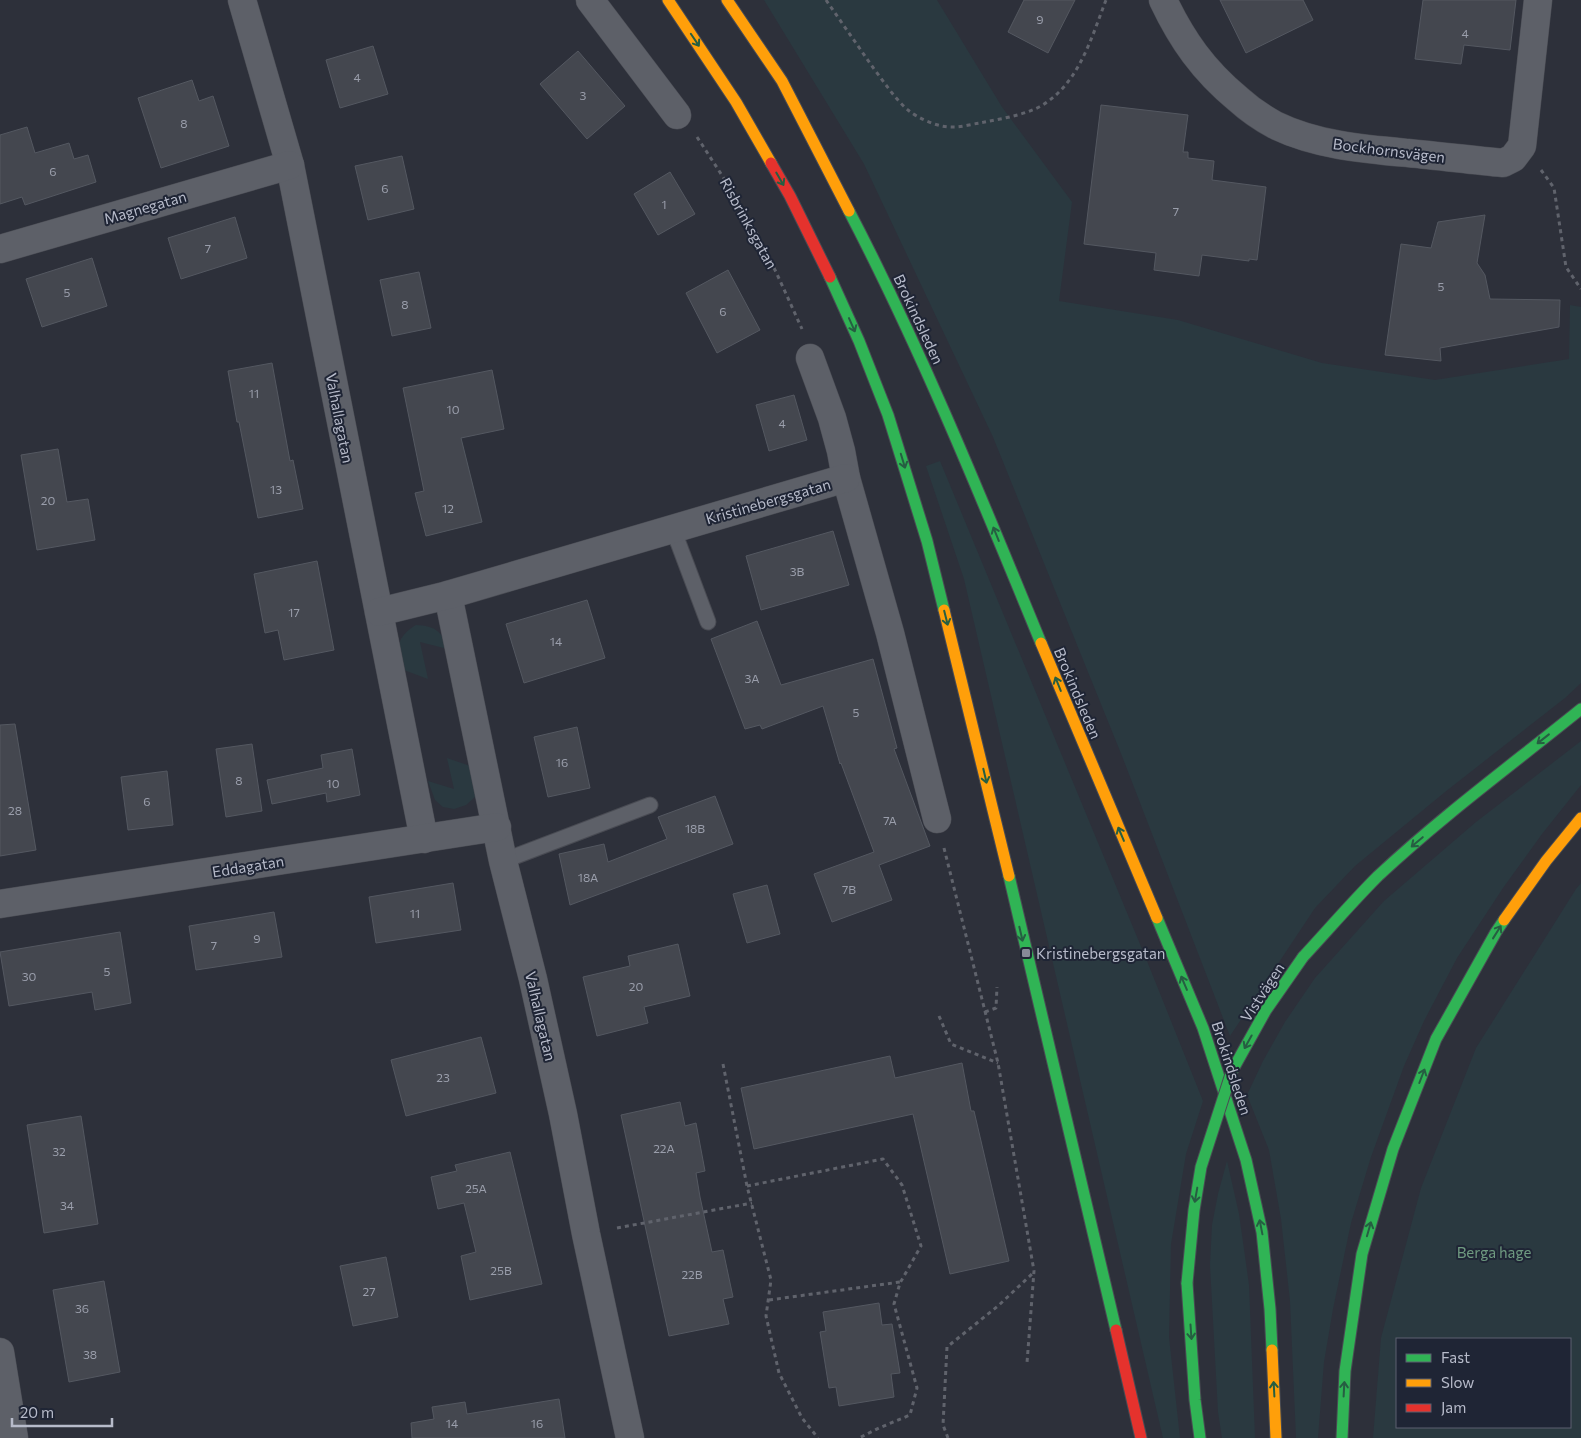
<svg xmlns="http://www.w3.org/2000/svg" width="1581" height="1438" viewBox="0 0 1581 1438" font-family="Commissioner,sans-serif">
  <rect width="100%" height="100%" fill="#2d303a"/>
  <g fill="#2a3940" fill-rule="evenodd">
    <polygon points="764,0 937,0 1002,107 1072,202 1059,301 1178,320 1322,363 1435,380 1569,359 1570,305 1581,307 1581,683 1565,698 1445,792 1355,866 1315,908 1230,1036 1122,756 993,437 864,164"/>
    <polygon points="940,461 1147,961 1203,1101 1186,1154 1171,1244 1169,1337 1180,1438 1163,1438 964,579 926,466"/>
    <path d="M416,625C435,626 442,631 448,649L420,642L428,679L404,670C402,664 398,656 398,650C398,639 407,630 416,625Z"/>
    <polygon points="1581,741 1581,785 1542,834 1503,888 1457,958 1424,1021 1404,1066 1371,1157 1351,1223 1333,1309 1324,1362 1318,1438 1296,1438 1290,1301 1281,1219 1269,1150 1247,1095 1263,1061 1285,1022 1315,978 1384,901 1476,822"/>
    <polygon points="447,758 473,767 478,784 475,797 466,805 454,809 443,807 435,800 428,781 454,789"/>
    <path d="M1581,883V1438H1373L1381,1338L1421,1188L1476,1048L1576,889ZM1397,1339H1570V1427H1397Z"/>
    <polygon points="1227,1161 1239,1214 1249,1285 1255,1438 1222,1438 1218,1412 1210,1265 1212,1225 1218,1194"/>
  </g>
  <g fill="#44474f" stroke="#545861">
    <polygon points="1024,0 1075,0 1048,53 1008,32"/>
    <polygon points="1220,0 1303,0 1313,20 1246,53"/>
    <polygon points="1423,0 1516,0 1510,50 1464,45 1461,64 1415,59"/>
    <polygon points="373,46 388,94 340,108 326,60"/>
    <polygon points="578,51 625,106 587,139 540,84"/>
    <polygon points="192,80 199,101 213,96 229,146 161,168 138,98"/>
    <polygon points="1101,105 1188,115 1183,152 1188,152 1188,158 1214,161 1212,180 1266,187 1257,260 1249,259 1249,261 1202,255 1199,276 1154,270 1156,253 1084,244"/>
    <polygon points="27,127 35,153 69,143 74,159 88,155 96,182 25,205 22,197 0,204 0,135"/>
    <polygon points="402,156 414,209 368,220 355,166"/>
    <polygon points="670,172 695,214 658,235 634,194"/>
    <polygon points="1485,215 1477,263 1485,275 1490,299 1560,300 1559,327 1440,348 1441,361 1385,355 1401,244 1431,248 1438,222"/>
    <polygon points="235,217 247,258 181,279 168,238"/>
    <polygon points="92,258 107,306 42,327 26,279"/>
    <polygon points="728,270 760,330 717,353 686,293"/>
    <polygon points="419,272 431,328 392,336 380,280"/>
    <polygon points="272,363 290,461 293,460 303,509 258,518 239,422 237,422 228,371"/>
    <polygon points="492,370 504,429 461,438 482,522 426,536 415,493 424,491 403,388"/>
    <polygon points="794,395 807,440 769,451 756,405"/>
    <polygon points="58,449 67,502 88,499 95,540 37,550 21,455"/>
    <polygon points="833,531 849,585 761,610 746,556"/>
    <polygon points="317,561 334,650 284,660 278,630 265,633 254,574"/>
    <polygon points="587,600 605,658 524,683 506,624"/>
    <polygon points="757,621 781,685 873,659 897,748 894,749 930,846 879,865 892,900 832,922 814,874 874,852 841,763 840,764 823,706 762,729 760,725 745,729 711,639"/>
    <polygon points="15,724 36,850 0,856 0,725"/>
    <polygon points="577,727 590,788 548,797 534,737"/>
    <polygon points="252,744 262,811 226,817 216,749"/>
    <polygon points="352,749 360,795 327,802 326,793 272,804 267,780 323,768 321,755"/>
    <polygon points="167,771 173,825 128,830 121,777"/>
    <polygon points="715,796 733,844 570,905 559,854 604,844 608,862 667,839 658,817"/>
    <polygon points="453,883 461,930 376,943 369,897"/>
    <polygon points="767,885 780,934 747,943 733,894"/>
    <polygon points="274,912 282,957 196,970 189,926"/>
    <polygon points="120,932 131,1003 95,1010 92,992 9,1006 0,952"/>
    <polygon points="678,944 690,996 644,1007 648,1023 597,1036 583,977 630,966 628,956"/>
    <polygon points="481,1037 496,1093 406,1116 391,1060"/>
    <polygon points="890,1056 895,1078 962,1063 971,1111 974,1111 1009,1261 950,1274 913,1114 754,1149 741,1088"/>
    <polygon points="680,1102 685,1126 696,1123 705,1171 696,1173 700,1197 712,1252 723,1250 733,1297 723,1299 729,1324 669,1336 621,1115"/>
    <polygon points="81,1116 98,1224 44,1233 27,1125"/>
    <polygon points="510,1152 542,1284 470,1300 461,1256 476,1252 464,1203 438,1209 431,1177 457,1171 455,1165"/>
    <polygon points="386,1257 398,1317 353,1326 340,1266"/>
    <polygon points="104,1281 120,1372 69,1382 53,1290"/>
    <polygon points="879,1303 882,1325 892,1324 900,1373 891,1374 894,1397 839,1406 836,1387 829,1388 820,1332 826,1331 823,1312"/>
    <polygon points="559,1399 565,1438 412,1438 411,1423 434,1419 432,1407 465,1402 467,1414"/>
  </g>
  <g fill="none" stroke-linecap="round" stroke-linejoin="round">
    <g stroke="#494b53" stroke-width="17">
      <g id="lane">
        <polyline points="673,529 708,622"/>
        <polyline points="503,861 650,805"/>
      </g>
    </g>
    <g stroke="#494b53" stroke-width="29">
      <g id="street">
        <polyline points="242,0 290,165 424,839"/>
        <polyline points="590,0 677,115"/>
        <path d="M1163,0C1182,40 1203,70 1238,99C1249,109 1262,118 1275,125C1316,145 1363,149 1408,153C1440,156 1471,160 1503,163L1513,158L1522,146L1538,0"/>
        <polyline points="0,249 290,165"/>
        <polyline points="810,358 832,418 841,451 846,478 890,633 937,819"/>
        <polyline points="448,595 503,861 533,979 563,1114 586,1234 630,1438"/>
        <polyline points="379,612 448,595 846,478"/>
        <polyline points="0,904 497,827"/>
        <polyline points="0,1352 14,1438"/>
      </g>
    </g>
    <g stroke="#494b53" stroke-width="13">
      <g id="fast">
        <path d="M849,211C922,351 981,497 1041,643"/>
        <polyline points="830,277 859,341 888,415 927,541 944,610"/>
        <polyline points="1009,876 1116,1330"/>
        <polyline points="1157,918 1203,1028 1246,1160 1262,1232 1270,1309 1272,1350"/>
        <path d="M1303,957C1328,930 1352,902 1378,876C1442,816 1513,764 1581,709"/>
        <polyline points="1187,1283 1195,1400 1200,1438"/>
        <polyline points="1342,1438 1345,1371 1362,1254 1393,1149 1436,1039 1496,932 1504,920"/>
      </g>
    </g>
    <g stroke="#494b53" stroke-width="13">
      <g id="slow">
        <polyline points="668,0 736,102 771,163"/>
        <polyline points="727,0 782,81 849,211"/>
        <polyline points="944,610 1009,876"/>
        <polyline points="1041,643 1157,918"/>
        <polyline points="1504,920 1546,861 1581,818"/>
        <polyline points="1272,1350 1276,1438"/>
      </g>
    </g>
    <g stroke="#494b53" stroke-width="13">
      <g id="jam">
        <polyline points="771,163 790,196 830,277"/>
        <polyline points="1116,1330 1141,1438"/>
      </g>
    </g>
    <g stroke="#60636c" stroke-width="3" stroke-dasharray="4 4" stroke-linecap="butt">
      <path d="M826,0C842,23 858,46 874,69C885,83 894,98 908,110C919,119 939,128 954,127C962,127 972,124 980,123C999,119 1021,116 1039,107C1078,86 1091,39 1106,0"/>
      <path d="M697,137C716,166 735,195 752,225C771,259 786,294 802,329"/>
      <polyline points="1541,170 1554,188 1566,267 1581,289"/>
      <polyline points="944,848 998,1063 1034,1271 1027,1363"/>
      <polyline points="985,1012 996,1008 997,987"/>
      <polyline points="939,1016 951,1044 998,1063"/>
      <polyline points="723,1064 747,1186 771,1280 766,1316 779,1373 802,1418 818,1438"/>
      <polyline points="747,1186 883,1159 902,1185 921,1246 900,1283 894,1304 917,1388 910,1415 879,1428 859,1438"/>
      <polyline points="617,1228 752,1203"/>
      <polyline points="769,1300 900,1282"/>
      <polyline points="948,1438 943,1425 947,1347 998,1306 1034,1272"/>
    </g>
    <use href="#lane" stroke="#5d6068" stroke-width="15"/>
    <use href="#street" stroke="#5d6068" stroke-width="28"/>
    <use href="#fast" stroke="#30b455" stroke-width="11"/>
    <use href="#slow" stroke="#ff9f0a" stroke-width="11"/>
    <use href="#jam" stroke="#e5322d" stroke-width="11"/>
    <g stroke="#494b53" stroke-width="13" stroke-linecap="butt">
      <polyline id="fast-bridge" points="1187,1283 1194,1210 1201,1167 1232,1071 1266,1010 1303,957"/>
    </g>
    <use href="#fast-bridge" stroke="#30b455" stroke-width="11"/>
  </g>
  <defs><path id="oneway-shaft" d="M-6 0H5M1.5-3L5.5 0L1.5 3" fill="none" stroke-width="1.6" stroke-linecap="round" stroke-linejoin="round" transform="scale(1.25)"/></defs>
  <g stroke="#265e42">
    <use href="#oneway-shaft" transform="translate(695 40) rotate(56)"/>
    <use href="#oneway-shaft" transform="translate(780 179) rotate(60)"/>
    <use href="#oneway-shaft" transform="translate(852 325) rotate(66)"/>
    <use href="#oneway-shaft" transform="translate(903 461) rotate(73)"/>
    <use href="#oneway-shaft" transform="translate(996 534) rotate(-112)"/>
    <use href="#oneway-shaft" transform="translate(946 618) rotate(76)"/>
    <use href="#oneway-shaft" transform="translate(1058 684) rotate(-112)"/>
    <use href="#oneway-shaft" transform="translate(1543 739) rotate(142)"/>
    <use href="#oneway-shaft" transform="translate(985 776) rotate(77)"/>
    <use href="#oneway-shaft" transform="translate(1121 834) rotate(-113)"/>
    <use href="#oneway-shaft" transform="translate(1417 842) rotate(140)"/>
    <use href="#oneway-shaft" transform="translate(1497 932) rotate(-58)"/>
    <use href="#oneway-shaft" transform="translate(1021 934) rotate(77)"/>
    <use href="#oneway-shaft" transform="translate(1184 983) rotate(-113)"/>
    <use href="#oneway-shaft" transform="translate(1248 1042) rotate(119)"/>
    <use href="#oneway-shaft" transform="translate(1422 1076) rotate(-69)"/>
    <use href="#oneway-shaft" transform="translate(1196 1195) rotate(100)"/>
    <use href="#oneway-shaft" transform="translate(1261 1227) rotate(-101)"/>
    <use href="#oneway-shaft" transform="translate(1369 1229) rotate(-74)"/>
    <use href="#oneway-shaft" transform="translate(1191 1332) rotate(86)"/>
    <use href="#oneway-shaft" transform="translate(1274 1389) rotate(-93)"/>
    <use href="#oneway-shaft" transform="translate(1344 1389) rotate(-87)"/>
  </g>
  <rect fill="#878a98" stroke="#1f2535" stroke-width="2" x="1021" y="948" width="10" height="10" rx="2.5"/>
  <g text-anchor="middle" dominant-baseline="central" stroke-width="4" stroke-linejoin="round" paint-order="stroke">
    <g font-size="12" fill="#9a9eab">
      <text x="1040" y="19">9</text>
      <text x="1465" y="33">4</text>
      <text x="357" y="77">4</text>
      <text x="583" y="95">3</text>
      <text x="184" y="123">8</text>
      <text x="53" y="171">6</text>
      <text x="385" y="188">6</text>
      <text x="664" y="204">1</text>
      <text x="1176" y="211">7</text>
      <text x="208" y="248">7</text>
      <text x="1441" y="286">5</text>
      <text x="67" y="292">5</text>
      <text x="405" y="304">8</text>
      <text x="723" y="311">6</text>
      <text x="254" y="393">11</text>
      <text x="453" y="409">10</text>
      <text x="782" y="423">4</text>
      <text x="276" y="489">13</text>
      <text x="48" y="500">20</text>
      <text x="448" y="508">12</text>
      <text x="797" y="571">3B</text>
      <text x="294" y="612">17</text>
      <text x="556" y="641">14</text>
      <text x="752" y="678">3A</text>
      <text x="856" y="712">5</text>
      <text x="562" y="762">16</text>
      <text x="239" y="780">8</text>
      <text x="333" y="783">10</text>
      <text x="147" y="801">6</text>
      <text x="15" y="810">28</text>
      <text x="890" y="820">7A</text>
      <text x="695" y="828">18B</text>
      <text x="588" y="877">18A</text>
      <text x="849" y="889">7B</text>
      <text x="415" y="913">11</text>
      <text x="257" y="938">9</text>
      <text x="214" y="945">7</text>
      <text x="107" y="971">5</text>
      <text x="29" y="976">30</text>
      <text x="636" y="986">20</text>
      <text x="443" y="1077">23</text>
      <text x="664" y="1148">22A</text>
      <text x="59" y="1151">32</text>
      <text x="476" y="1188">25A</text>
      <text x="67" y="1205">34</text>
      <text x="501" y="1270">25B</text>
      <text x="692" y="1274">22B</text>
      <text x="369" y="1291">27</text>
      <text x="82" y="1308">36</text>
      <text x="90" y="1354">38</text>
      <text x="452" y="1423">14</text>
      <text x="537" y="1423">16</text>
    </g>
    <g font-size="15" fill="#b7bbca" stroke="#1f2535">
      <text transform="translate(1389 150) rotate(7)">Bockhornsvägen</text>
      <text transform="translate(145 207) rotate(-16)">Magnegatan</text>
      <text transform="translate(749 223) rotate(61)">Risbrinksgatan</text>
      <text transform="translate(919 319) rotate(65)">Brokindsleden</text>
      <text transform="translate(340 418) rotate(79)">Valhallagatan</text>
      <text transform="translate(768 501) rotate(-16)">Kristinebergsgatan</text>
      <text transform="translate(1078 693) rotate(67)">Brokindsleden</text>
      <text transform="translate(248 866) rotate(-9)">Eddagatan</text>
      <text transform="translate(1262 992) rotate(-57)">Vistvägen</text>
      <text transform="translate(541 1016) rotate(77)">Valhallagatan</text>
      <text transform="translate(1232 1068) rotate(72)">Brokindsleden</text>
    </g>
    <g font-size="15" fill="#b7bbca" stroke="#1f2535" text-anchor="start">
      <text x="1036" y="953">Kristinebergsgatan</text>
    </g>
    <g font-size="15" fill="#6f9a80" stroke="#1f2535">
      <text x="1494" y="1252">Berga hage</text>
    </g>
  </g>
  <rect x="1396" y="1338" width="175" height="90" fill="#1f2535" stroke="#5c6171"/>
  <rect x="1406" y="1354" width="25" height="8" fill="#30b455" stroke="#5c6171"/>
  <text x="1441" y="1363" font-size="15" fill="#b7bbca">Fast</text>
  <rect x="1406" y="1379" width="25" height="8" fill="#ff9f0a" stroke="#5c6171"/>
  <text x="1441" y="1388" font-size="15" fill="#b7bbca">Slow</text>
  <rect x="1406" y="1404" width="25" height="8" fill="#e5322d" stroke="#5c6171"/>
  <text x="1441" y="1413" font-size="15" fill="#b7bbca">Jam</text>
  <path d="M12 1418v8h100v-8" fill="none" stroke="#b7bbca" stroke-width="2.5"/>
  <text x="20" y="1418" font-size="15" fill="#b7bbca" stroke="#1f2535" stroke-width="4" paint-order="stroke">20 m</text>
</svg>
